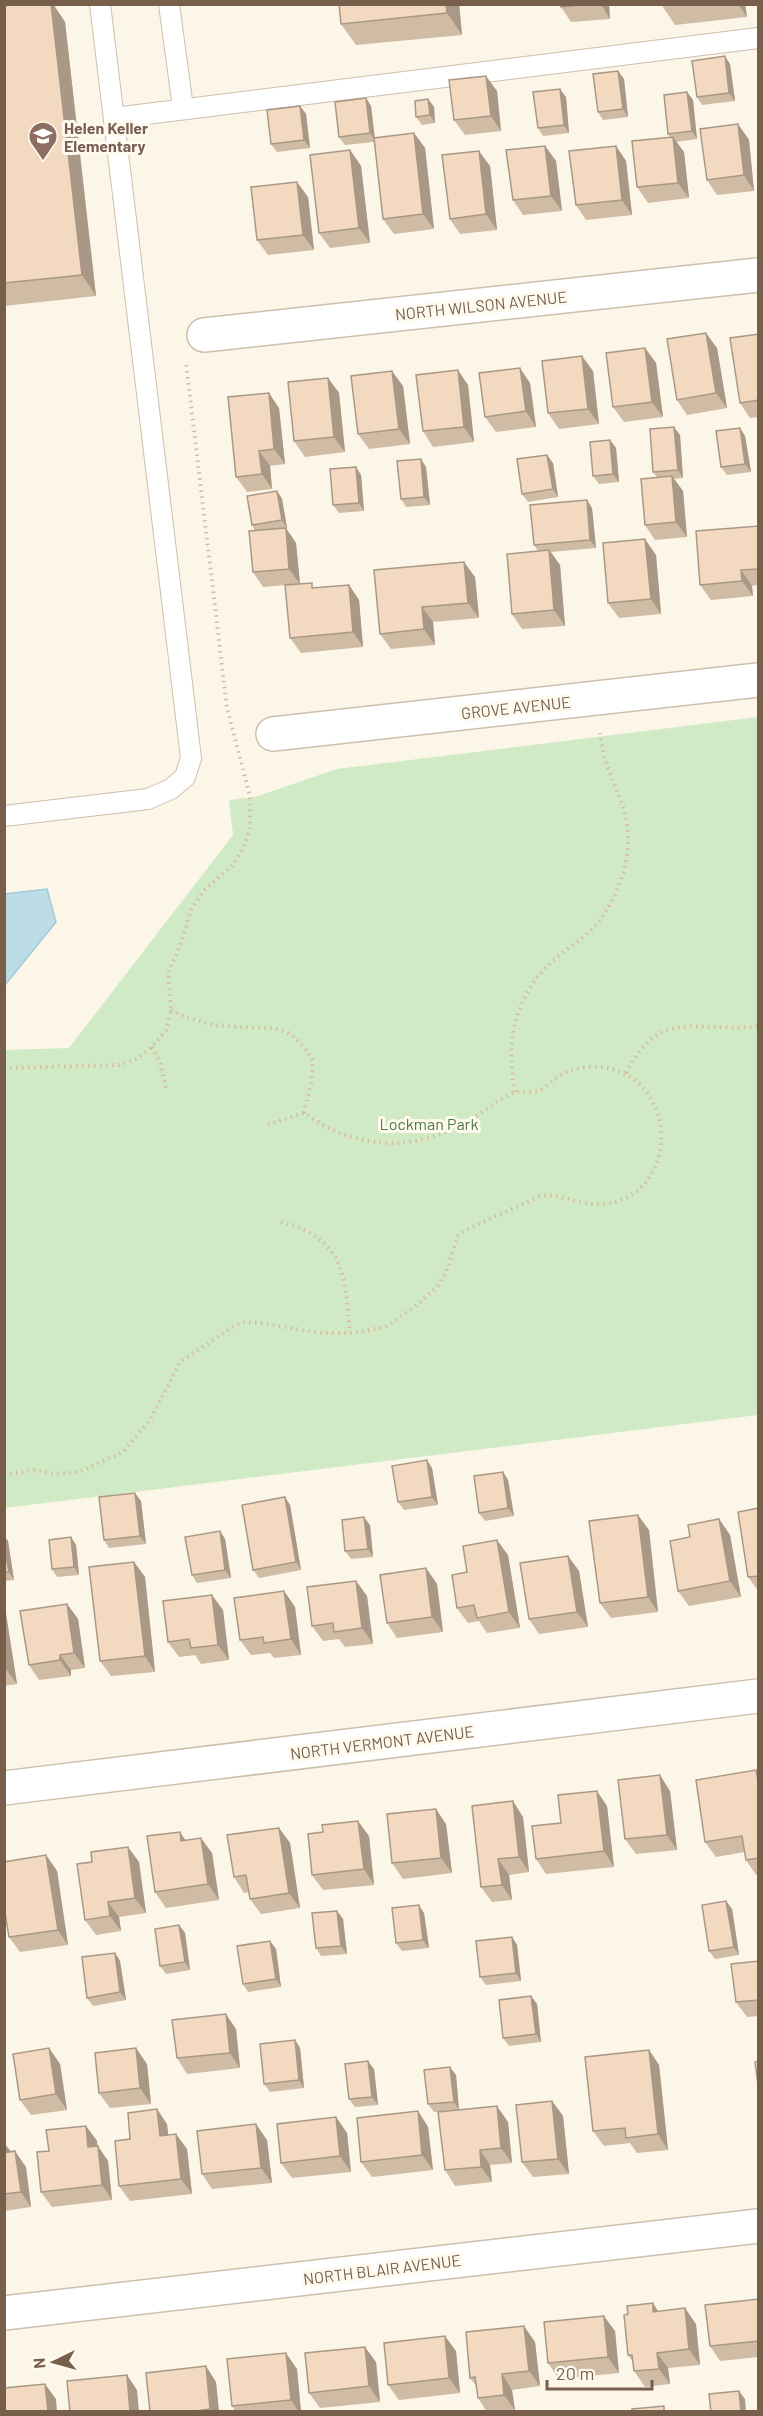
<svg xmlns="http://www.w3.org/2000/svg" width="763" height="2416" viewBox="0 0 763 2416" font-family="Barlow,sans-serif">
  <rect width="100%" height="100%" fill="#fcf6e8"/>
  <polygon fill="#d1eac6" points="758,717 758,1415 5,1508 5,1050 69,1048 233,835 229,800 255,797 337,769"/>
  <polygon fill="#bcdce6" stroke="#a2cad8" stroke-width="1.5" points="47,889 56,922 5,985 5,894"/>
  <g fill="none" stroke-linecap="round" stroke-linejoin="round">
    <g stroke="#cebfad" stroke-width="22">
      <g id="service">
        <polyline points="169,4 183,108"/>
        <polyline points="114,118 758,38"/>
        <polyline points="4,816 148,799 171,789 185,777 191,758 100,4"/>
      </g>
    </g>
    <g stroke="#cebfad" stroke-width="36">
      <g id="minor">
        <polyline points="204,335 758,275"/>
        <polyline points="273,734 758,680"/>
        <polyline points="4,1788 758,1696"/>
        <polyline points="4,2313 758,2226"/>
      </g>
    </g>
    <g stroke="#d7bca2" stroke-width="4" stroke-dasharray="1.5 4.5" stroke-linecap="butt">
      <path d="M171,1010C193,1021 213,1026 238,1027C255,1028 272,1025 288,1033C299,1039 306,1050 313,1060L311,1083L304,1113"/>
      <polyline points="152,1047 160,1062 166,1088"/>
      <polyline points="4,1068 119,1065 136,1059 152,1047 166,1030 171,1010 168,973 182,941 191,910 203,891 233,865 244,847 250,828 250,796 227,708 186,363"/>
      <path d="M626,1073C661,1005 697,1034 758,1026"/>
      <path d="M515,1092C505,1042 515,993 555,959C565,950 577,943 588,933C606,917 619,890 625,866C638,807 605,785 600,733"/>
      <path d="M281,1222C345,1238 345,1276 350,1333"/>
      <path d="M4,1475L34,1470L55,1474L79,1472L123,1452L150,1420L180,1362L234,1326L245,1322L261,1323L321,1333H350L385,1327L417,1305L437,1287L446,1272L458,1236L468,1229L540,1196C561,1193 580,1206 602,1204C660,1200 678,1131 645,1090C626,1067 594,1061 567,1072C557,1076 549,1085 540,1090C532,1094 522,1090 513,1093C494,1101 478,1117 459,1126C442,1135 417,1142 398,1143C377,1144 354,1139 335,1131C324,1127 314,1118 304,1113L266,1125"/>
    </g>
    <use href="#service" stroke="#fff" stroke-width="20"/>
    <use href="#minor" stroke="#fff" stroke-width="33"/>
  </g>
  <g fill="#d0bba4">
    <polygon points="16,4 53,4 65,22 96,296 4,306 4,6"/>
    <polygon points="459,4 462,35 356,45 341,24"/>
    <polygon points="560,4 609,4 610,19 571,22 561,7"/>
    <polygon points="661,4 745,4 747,17 675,25"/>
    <polygon points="730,64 735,101 702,105 697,97"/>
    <polygon points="618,71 624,79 628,117 603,120 598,112"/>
    <polygon points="497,91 501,131 465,135 454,120"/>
    <polygon points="687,92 693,100 697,139 676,142 684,152 689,198 648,203 637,187 670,137 668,134"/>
    <polygon points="566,97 569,133 543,136 538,128"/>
    <polygon points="366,98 371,106 375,138 414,133 425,148 434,229 394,234 383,219 374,142 345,145 339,137"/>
    <polygon points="428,99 434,107 435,123 422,125 416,117"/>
    <polygon points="300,106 306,114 310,148 277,152 271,144"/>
    <polygon points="738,124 749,140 754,191 717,195 707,180"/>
    <polygon points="545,146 556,161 562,211 523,215 513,200"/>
    <polygon points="616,146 626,161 632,215 586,220 576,205"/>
    <polygon points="350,150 361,166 370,243 330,248 319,233"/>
    <polygon points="490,166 497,230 460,234 450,219"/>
    <polygon points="308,197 314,250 268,255 257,240"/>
    <polygon points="759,334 759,417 750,418 740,403"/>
    <polygon points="645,348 656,363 663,417 624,422 613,407"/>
    <polygon points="717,348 727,408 687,415 677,400"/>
    <polygon points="593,371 599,424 559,429 548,413"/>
    <polygon points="328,378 339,393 345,452 305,457 294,441"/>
    <polygon points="530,383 536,427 496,432 485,417"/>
    <polygon points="468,385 474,442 433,447 423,431"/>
    <polygon points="403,386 410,444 369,449 358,434"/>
    <polygon points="279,408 285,464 270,466 272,489 247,492 236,477"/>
    <polygon points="740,428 745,436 751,472 727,475 721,467"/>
    <polygon points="680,435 683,478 674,479 683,491 687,537 655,540 645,525 657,477 653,472"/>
    <polygon points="610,440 616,448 619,482 599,484 593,476"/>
    <polygon points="553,463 558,497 528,502 522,494"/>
    <polygon points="426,467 430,505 406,507 401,499"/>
    <polygon points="361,475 364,511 339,513 333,505"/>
    <polygon points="277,491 282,499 287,528 286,529 296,543 300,584 315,588 349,585 359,600 363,647 301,653 290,638 285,585 263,587 253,572 255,531 252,525"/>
    <polygon points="592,508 596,548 551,552 560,565 565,626 522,629 512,614 538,551 534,545"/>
    <polygon points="759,526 759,585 752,586 753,596 711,600 700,585"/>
    <polygon points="656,555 661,614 619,618 608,603"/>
    <polygon points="374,570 475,577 479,618 433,622 435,645 391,649 380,634"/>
    <polygon points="432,1468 438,1505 404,1510 398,1502"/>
    <polygon points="503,1472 508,1480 514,1516 485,1521 479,1513"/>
    <polygon points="141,1501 146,1544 109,1548 104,1540"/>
    <polygon points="290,1505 301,1570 259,1578 253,1570"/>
    <polygon points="759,1508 759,1592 748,1577"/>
    <polygon points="719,1519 730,1535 741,1597 689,1606 678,1591 690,1537"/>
    <polygon points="370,1525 373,1557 351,1559 345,1551"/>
    <polygon points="649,1530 658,1612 611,1618 600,1603"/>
    <polygon points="220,1531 225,1539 231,1578 197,1583 192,1575"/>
    <polygon points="4,1536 8,1541 14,1580 4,1581"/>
    <polygon points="76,1545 79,1575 57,1577 52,1569"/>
    <polygon points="508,1555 520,1628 487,1633 479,1621 468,1623 457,1608 467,1572"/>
    <polygon points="568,1556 579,1571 588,1627 539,1634 529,1619"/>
    <polygon points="134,1562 145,1577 155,1672 111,1676 100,1661"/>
    <polygon points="426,1568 437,1584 443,1632 397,1638 387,1623"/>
    <polygon points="356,1581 367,1596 373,1644 345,1647 339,1639 323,1641 312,1626"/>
    <polygon points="284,1591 295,1607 301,1655 274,1658 270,1653 251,1655 240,1640"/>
    <polygon points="67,1604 78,1619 85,1668 71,1670 71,1676 39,1680 29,1665"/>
    <polygon points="223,1610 229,1660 201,1664 195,1655 179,1657 168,1642"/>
    <polygon points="4,1612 6,1614 17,1684 4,1686"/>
    <polygon points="756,1770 759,1774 759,1875 756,1875 746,1860 745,1852 716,1857 705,1842"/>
    <polygon points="670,1791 677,1850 636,1854 625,1839"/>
    <polygon points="607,1806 614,1867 546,1874 536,1859 561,1823"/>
    <polygon points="523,1817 529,1872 509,1875 512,1900 492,1902 481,1887"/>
    <polygon points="446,1824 452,1873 403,1879 392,1863"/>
    <polygon points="279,1828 290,1843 300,1908 261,1914 250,1899 249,1892 244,1893 234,1877"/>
    <polygon points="369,1836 374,1885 323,1890 312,1875"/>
    <polygon points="186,1840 212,1853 219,1900 166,1908 155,1892"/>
    <polygon points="46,1855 57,1871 68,1945 20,1952 9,1937"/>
    <polygon points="92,1862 139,1862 146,1913 119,1917 121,1931 96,1935 85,1920"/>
    <polygon points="726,1901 732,1909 739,1955 715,1959 709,1951"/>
    <polygon points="337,1911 343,1919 347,1954 321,1956 316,1948"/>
    <polygon points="424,1913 429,1948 402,1951 396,1943"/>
    <polygon points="179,1925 185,1933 190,1970 166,1974 160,1966"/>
    <polygon points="512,1937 517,1945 521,1981 486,1985 480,1977"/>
    <polygon points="270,1941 276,1949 281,1987 248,1992 243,1984"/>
    <polygon points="115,1953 120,1961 126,2000 93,2006 87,1998"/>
    <polygon points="759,1961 759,2016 747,2017 736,2002"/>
    <polygon points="531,1996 537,2004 541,2042 509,2046 503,2038"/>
    <polygon points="236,2029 240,2068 187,2074 177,2058"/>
    <polygon points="295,2040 300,2048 304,2088 270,2092 264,2084"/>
    <polygon points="49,2048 60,2064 67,2110 31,2115 20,2100"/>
    <polygon points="649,2050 659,2065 668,2150 637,2153 630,2143 604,2146 593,2131"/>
    <polygon points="147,2064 151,2104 110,2108 99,2093"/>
    <polygon points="374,2069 378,2105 355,2107 349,2099"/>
    <polygon points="456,2075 459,2110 434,2112 428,2104"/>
    <polygon points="552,2101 563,2116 569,2174 533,2177 522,2162"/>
    <polygon points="418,2111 428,2127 433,2170 372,2177 361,2162"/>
    <polygon points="336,2117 347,2133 351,2172 292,2178 281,2163"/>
    <polygon points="508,2122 512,2163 490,2165 492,2182 455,2186 445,2170"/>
    <polygon points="167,2124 168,2135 187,2149 192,2194 130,2201 119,2186 130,2139"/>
    <polygon points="86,2126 97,2141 97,2146 108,2161 112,2200 52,2207 41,2192 49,2151"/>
    <polygon points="267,2140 272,2183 212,2189 202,2174"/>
    <polygon points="4,2143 11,2152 26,2167 31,2207 4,2211"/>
    <polygon points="759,2299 759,2357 720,2361 710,2346"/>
    <polygon points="658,2311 696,2324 700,2365 668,2368 670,2384 645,2387 634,2371 633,2362 628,2355 628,2314"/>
    <polygon points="615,2331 619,2373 559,2379 548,2363"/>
    <polygon points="535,2342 540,2386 512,2390 515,2410 504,2412 487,2412 478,2398 477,2387 470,2378"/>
    <polygon points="456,2351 460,2393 399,2400 388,2385"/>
    <polygon points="376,2362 380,2402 320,2408 309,2393"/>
    <polygon points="297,2369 301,2412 236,2412 232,2406"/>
    <polygon points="216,2382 219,2412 150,2412"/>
  </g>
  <g fill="#a99886">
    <polygon points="51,4 53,4 65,22 96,296 82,275"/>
    <polygon points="446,4 459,4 462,35 447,13"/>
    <polygon points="601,4 609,4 610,19"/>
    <polygon points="738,4 745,4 747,17"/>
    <polygon points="725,56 730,64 735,101 729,93"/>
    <polygon points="618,71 624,79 628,117 623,109"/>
    <polygon points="486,76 497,91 501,131 491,116"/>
    <polygon points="560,89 566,97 569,133 564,125"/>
    <polygon points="687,92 693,100 697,139 692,131"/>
    <polygon points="366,98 371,106 375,141 370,133"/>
    <polygon points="428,99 434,107 435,123 430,115"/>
    <polygon points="300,106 306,114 310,148 304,140"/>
    <polygon points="738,124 749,140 754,191 744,175"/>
    <polygon points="414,133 425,148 434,229 423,214"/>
    <polygon points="673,137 684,152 689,198 678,183"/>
    <polygon points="545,146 556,161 562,211 551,196"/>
    <polygon points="616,146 626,161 632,215 622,200"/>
    <polygon points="350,150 361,166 370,243 359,228"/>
    <polygon points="479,151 490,166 497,230 486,214"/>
    <polygon points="297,182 308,197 314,250 303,235"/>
    <polygon points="706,333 717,348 727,408 716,393"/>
    <polygon points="645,348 656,363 663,417 652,402"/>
    <polygon points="582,356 593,371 599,424 588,409"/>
    <polygon points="520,368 530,383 536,427 526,411"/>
    <polygon points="458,370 468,385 474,442 464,427"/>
    <polygon points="392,371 403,386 410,444 399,429"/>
    <polygon points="328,378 339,393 345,452 334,437"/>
    <polygon points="269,393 279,408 285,464 274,449"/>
    <polygon points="674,427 680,435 683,478 678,470"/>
    <polygon points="740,428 745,436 751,472 745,464"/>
    <polygon points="610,440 616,448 619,482 613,474"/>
    <polygon points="259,451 270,466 272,489 262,474"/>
    <polygon points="547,455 553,463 558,497 553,489"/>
    <polygon points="421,459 426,467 430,505 424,497"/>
    <polygon points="356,467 361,475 364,511 359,503"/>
    <polygon points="672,476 683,491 687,537 676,522"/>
    <polygon points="277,491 282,499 287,528 282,520"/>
    <polygon points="587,500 592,508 596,548 590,540"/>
    <polygon points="286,528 296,543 300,584 289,569"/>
    <polygon points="645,539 656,555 661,614 651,599"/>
    <polygon points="549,550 560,565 565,626 554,610"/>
    <polygon points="464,562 475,577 479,618 468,603"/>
    <polygon points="741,570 752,586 753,596 742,581"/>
    <polygon points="349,585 359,600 363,647 353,632"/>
    <polygon points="422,607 433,622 435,645 424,629"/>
    <polygon points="427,1460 432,1468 438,1505 432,1497"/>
    <polygon points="503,1472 508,1480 514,1516 508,1508"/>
    <polygon points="135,1493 141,1501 146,1544 140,1536"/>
    <polygon points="285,1497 290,1505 301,1570 296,1562"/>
    <polygon points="638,1515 649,1530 658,1612 648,1597"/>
    <polygon points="364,1517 370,1525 373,1557 368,1549"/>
    <polygon points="719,1519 730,1535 741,1597 730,1581"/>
    <polygon points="220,1531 225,1539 231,1578 225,1570"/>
    <polygon points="4,1536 8,1541 14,1580 9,1572 4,1547"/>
    <polygon points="71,1537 76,1545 79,1575 74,1567"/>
    <polygon points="497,1540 508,1555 520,1628 509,1612"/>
    <polygon points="568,1556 579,1571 588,1627 577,1612"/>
    <polygon points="134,1562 145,1577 155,1672 145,1656"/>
    <polygon points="426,1568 437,1584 443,1632 432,1617"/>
    <polygon points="356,1581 367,1596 373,1644 362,1628"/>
    <polygon points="284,1591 295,1607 301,1655 291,1639"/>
    <polygon points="212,1595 223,1610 229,1660 218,1645"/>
    <polygon points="67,1604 78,1619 85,1668 74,1653"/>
    <polygon points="4,1612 6,1614 17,1684 6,1669 4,1658"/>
    <polygon points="60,1655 71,1670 71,1676 60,1660"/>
    <polygon points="660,1775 670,1791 677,1850 667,1835"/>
    <polygon points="597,1791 607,1806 614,1867 604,1851"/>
    <polygon points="513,1801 523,1817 529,1872 519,1857"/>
    <polygon points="436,1809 446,1824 452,1873 441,1858"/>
    <polygon points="358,1821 369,1836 374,1885 364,1869"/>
    <polygon points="279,1828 290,1843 300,1908 289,1893"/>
    <polygon points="180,1832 190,1847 181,1841"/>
    <polygon points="201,1838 212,1853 219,1900 208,1884"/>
    <polygon points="128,1847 139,1862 146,1913 135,1898"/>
    <polygon points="46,1855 57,1871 68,1945 58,1930"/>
    <polygon points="498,1859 509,1875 512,1900 502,1885"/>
    <polygon points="726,1901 732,1909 739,1955 734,1947"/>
    <polygon points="108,1902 119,1917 121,1931 110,1916"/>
    <polygon points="419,1905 424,1913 429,1948 423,1940"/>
    <polygon points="337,1911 343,1919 347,1954 341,1946"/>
    <polygon points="179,1925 185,1933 190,1970 185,1962"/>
    <polygon points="512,1937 517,1945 521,1981 516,1973"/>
    <polygon points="270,1941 276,1949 281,1987 276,1979"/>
    <polygon points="115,1953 120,1961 126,2000 120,1992"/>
    <polygon points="531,1996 537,2004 541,2042 536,2034"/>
    <polygon points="226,2014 236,2029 240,2068 230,2053"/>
    <polygon points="295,2040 300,2048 304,2088 299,2080"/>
    <polygon points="49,2048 60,2064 67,2110 56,2094"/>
    <polygon points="136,2048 147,2064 151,2104 140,2088"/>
    <polygon points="649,2050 659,2065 668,2150 658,2134"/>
    <polygon points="368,2061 374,2069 378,2105 372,2097"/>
    <polygon points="450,2067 456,2075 459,2110 454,2102"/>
    <polygon points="552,2101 563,2116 569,2174 558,2159"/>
    <polygon points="497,2106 508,2122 512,2163 501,2148"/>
    <polygon points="157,2109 167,2124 170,2151 160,2136"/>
    <polygon points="418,2111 428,2127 433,2170 422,2155"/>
    <polygon points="336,2117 347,2133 351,2172 340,2156"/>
    <polygon points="256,2124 267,2140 272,2183 261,2168"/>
    <polygon points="86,2126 97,2141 99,2162 88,2147"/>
    <polygon points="176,2134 187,2149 192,2194 181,2179"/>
    <polygon points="4,2143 12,2153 4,2155"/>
    <polygon points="98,2146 108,2161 112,2200 102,2185"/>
    <polygon points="480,2150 490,2165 492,2182 481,2167"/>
    <polygon points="15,2151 26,2167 31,2207 21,2192"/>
    <polygon points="653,2303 663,2319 653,2312"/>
    <polygon points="685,2308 696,2324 700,2365 689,2349"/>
    <polygon points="604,2316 615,2331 619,2373 608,2357"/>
    <polygon points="524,2326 535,2342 540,2386 529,2371"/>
    <polygon points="445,2336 456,2351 460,2393 449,2378"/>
    <polygon points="365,2347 376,2362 380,2402 369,2386"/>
    <polygon points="286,2353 297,2369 301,2412 299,2412 291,2400"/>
    <polygon points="657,2353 668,2368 670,2384 659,2369"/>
    <polygon points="206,2366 216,2382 219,2412 211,2412 210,2409"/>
    <polygon points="502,2374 512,2390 515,2410 504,2395"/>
    <polygon points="127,2375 137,2390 139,2412 130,2412"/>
    <polygon points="45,2384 56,2399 57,2412 48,2412"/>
    <polygon points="739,2391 745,2399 746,2412 741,2412"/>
  </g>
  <g fill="#f2d9bf" stroke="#a99886" stroke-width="1.5">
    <polygon points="16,4 51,4 82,275 4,283 4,6"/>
    <polygon points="339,4 446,4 447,13 341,24"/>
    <polygon points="560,4 586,4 561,7"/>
    <polygon points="725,56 729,93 697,97 692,61"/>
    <polygon points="618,71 623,109 598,112 593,74"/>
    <polygon points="486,76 491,116 454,120 449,80"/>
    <polygon points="560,89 564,125 538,128 533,92"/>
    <polygon points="687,92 692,131 668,134 664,95"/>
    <polygon points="366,98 370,133 339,137 335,102"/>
    <polygon points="428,99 430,115 416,117 415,101"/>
    <polygon points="300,106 304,140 271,144 267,110"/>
    <polygon points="738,124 744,175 707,180 700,129"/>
    <polygon points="414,133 423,214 383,219 374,138"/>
    <polygon points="673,137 678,183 637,187 632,141"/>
    <polygon points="545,146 551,196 513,200 506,150"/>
    <polygon points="616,146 622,200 576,205 569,151"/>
    <polygon points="350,150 359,228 319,233 310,155"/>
    <polygon points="479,151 486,214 450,219 442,155"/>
    <polygon points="297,182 303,235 257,240 251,187"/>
    <polygon points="706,333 716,393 677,400 667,339"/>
    <polygon points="759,334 759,400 740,403 730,338"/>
    <polygon points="645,348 652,402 613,407 606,353"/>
    <polygon points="582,356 588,409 548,413 542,361"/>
    <polygon points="520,368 526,411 485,417 479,373"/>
    <polygon points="458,370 464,427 423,431 416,375"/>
    <polygon points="392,371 399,429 358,434 351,376"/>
    <polygon points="328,378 334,437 294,441 288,382"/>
    <polygon points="269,393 274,449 259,451 262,474 236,477 228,397"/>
    <polygon points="674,427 678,470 653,472 650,429"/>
    <polygon points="740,428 745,464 721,467 716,431"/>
    <polygon points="610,440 613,474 593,476 590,442"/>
    <polygon points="547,455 553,489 522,494 517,459"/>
    <polygon points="421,459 424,497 401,499 397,461"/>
    <polygon points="356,467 359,503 333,505 330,469"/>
    <polygon points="672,476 676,522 645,525 641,479"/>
    <polygon points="277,491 282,520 252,525 247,496"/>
    <polygon points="587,500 590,540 534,545 530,505"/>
    <polygon points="759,526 759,569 741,570 742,581 700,585 696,531"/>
    <polygon points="286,528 289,569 253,572 249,531"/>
    <polygon points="645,539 651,599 608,603 603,543"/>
    <polygon points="549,550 554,610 512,614 507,554"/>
    <polygon points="464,562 468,603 422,607 424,629 380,634 374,570"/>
    <polygon points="312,583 312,588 349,585 353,632 290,638 285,585"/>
    <polygon points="427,1460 432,1497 398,1502 392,1466"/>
    <polygon points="503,1472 508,1508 479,1513 474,1476"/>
    <polygon points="135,1493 140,1536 104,1540 99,1497"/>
    <polygon points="285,1497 296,1562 253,1570 242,1505"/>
    <polygon points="759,1508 759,1576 748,1577 738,1512"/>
    <polygon points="638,1515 648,1597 600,1603 589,1521"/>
    <polygon points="364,1517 368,1549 345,1551 342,1520"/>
    <polygon points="719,1519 730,1581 678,1591 670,1541 690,1537 688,1525"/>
    <polygon points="220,1531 225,1570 192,1575 185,1537"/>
    <polygon points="71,1537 74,1567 52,1569 49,1540"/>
    <polygon points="497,1540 509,1612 477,1618 474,1605 457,1608 452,1575 467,1572 463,1546"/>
    <polygon points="4,1547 9,1572 4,1572"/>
    <polygon points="568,1556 577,1612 529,1619 520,1563"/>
    <polygon points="134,1562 145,1656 100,1661 89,1567"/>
    <polygon points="426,1568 432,1617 387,1623 380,1575"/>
    <polygon points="356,1581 362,1628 334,1632 333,1623 312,1626 307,1587"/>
    <polygon points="284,1591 291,1639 264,1643 263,1637 240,1640 234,1598"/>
    <polygon points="212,1595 218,1645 191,1648 189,1639 168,1642 163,1601"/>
    <polygon points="67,1604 74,1653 60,1655 60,1660 29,1665 20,1611"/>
    <polygon points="756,1770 759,1786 759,1858 746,1860 742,1836 705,1842 696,1780"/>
    <polygon points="660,1775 667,1835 625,1839 618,1780"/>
    <polygon points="597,1791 604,1851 536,1859 532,1826 561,1823 558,1795"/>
    <polygon points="513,1801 519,1857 498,1859 502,1885 481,1887 472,1806"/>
    <polygon points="436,1809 441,1858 392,1863 387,1814"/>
    <polygon points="358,1821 364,1869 312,1875 308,1834 323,1832 322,1825"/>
    <polygon points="279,1828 289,1893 250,1899 246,1875 234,1877 227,1835"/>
    <polygon points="180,1832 181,1841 201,1838 208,1884 155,1892 147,1836"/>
    <polygon points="128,1847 135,1898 108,1902 110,1916 85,1920 77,1864 92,1862 91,1852"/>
    <polygon points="46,1855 58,1930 9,1937 4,1907 4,1862"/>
    <polygon points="726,1901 734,1947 709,1951 702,1905"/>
    <polygon points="419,1905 423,1940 396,1943 392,1908"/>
    <polygon points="337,1911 341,1946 316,1948 312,1913"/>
    <polygon points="179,1925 185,1962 160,1966 155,1929"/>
    <polygon points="512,1937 516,1973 480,1977 476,1941"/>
    <polygon points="270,1941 276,1979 243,1984 237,1946"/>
    <polygon points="115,1953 120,1992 87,1998 82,1957"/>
    <polygon points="759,1961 759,2000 736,2002 731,1964"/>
    <polygon points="531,1996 536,2034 503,2038 499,2000"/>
    <polygon points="226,2014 230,2053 177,2058 172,2020"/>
    <polygon points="295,2040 299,2080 264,2084 260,2044"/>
    <polygon points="49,2048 56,2094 20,2100 13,2054"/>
    <polygon points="136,2048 140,2088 99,2093 95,2053"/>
    <polygon points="649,2050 658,2134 626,2138 625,2128 593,2131 585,2057"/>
    <polygon points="368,2061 372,2097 349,2099 345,2064"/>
    <polygon points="759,2061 759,2092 755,2062"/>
    <polygon points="450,2067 454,2102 428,2104 424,2070"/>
    <polygon points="552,2101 558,2159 522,2162 516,2105"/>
    <polygon points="497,2106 501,2148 480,2150 481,2167 445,2170 438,2112"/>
    <polygon points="157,2109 160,2136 176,2134 181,2179 119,2186 115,2141 130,2139 128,2113"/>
    <polygon points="418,2111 422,2155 361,2162 357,2118"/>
    <polygon points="336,2117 340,2156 281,2163 277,2124"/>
    <polygon points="256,2124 261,2168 202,2174 197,2131"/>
    <polygon points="86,2126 88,2147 98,2146 102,2185 41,2192 37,2152 49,2151 46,2130"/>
    <polygon points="15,2151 21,2192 4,2194 4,2153"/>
    <polygon points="759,2299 759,2341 710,2346 705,2305"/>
    <polygon points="653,2303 653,2312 685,2308 689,2349 657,2353 659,2369 634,2371 632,2355 628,2355 624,2315 628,2314 627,2306"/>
    <polygon points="604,2316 608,2357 548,2363 544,2322"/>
    <polygon points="524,2326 529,2371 502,2374 504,2395 478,2398 475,2377 470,2378 466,2332"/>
    <polygon points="445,2336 449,2378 388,2385 384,2343"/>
    <polygon points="365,2347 369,2386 309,2393 305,2353"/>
    <polygon points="286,2353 291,2400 232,2406 227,2359"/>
    <polygon points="206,2366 210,2409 190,2412 150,2412 146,2373"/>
    <polygon points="127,2375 130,2412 70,2412 67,2381"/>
    <polygon points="45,2384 48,2412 4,2412 4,2388"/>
    <polygon points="739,2391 741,2412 711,2412 709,2394"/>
    <polygon points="664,2406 664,2412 632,2412 632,2409"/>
  </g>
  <defs>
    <g id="school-pin" transform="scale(1.5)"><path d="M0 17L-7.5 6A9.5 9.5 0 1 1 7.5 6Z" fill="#8d6e63" stroke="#fffaee"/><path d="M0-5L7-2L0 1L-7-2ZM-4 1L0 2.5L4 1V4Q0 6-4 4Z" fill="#fff"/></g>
  </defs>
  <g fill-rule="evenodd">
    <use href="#school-pin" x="43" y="136"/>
  </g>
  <g text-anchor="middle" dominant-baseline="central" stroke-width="6" stroke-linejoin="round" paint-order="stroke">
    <g font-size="16" font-weight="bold" fill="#785e54" stroke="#fffaee" text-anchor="start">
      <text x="64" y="127">Helen Keller<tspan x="64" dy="18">Elementary</tspan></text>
    </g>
    <g font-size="16" fill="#775f4b" stroke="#fffaee">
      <text transform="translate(481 305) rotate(-6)">NORTH WILSON AVENUE</text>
      <text transform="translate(516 707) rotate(-6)">GROVE AVENUE</text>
      <text transform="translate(382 1742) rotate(-7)">NORTH VERMONT AVENUE</text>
      <text transform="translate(382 2269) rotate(-7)">NORTH BLAIR AVENUE</text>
    </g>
    <g font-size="16" fill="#4e7c43" stroke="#fffaee">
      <text x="429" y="1123">Lockman Park</text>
    </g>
  </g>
  <rect width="763" height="2416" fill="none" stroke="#775f4b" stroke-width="12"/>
  <g transform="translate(54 2362) rotate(265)" stroke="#fffaee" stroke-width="4.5" paint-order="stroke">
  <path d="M0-4.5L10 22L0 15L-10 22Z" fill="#775f4b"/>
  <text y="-9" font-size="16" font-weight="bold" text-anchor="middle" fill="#775f4b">N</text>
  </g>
  <path d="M547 2380v9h105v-9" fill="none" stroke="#775f4b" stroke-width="3"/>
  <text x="556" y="2380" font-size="18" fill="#775f4b" stroke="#fffaee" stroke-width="4.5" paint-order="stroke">20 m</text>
</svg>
